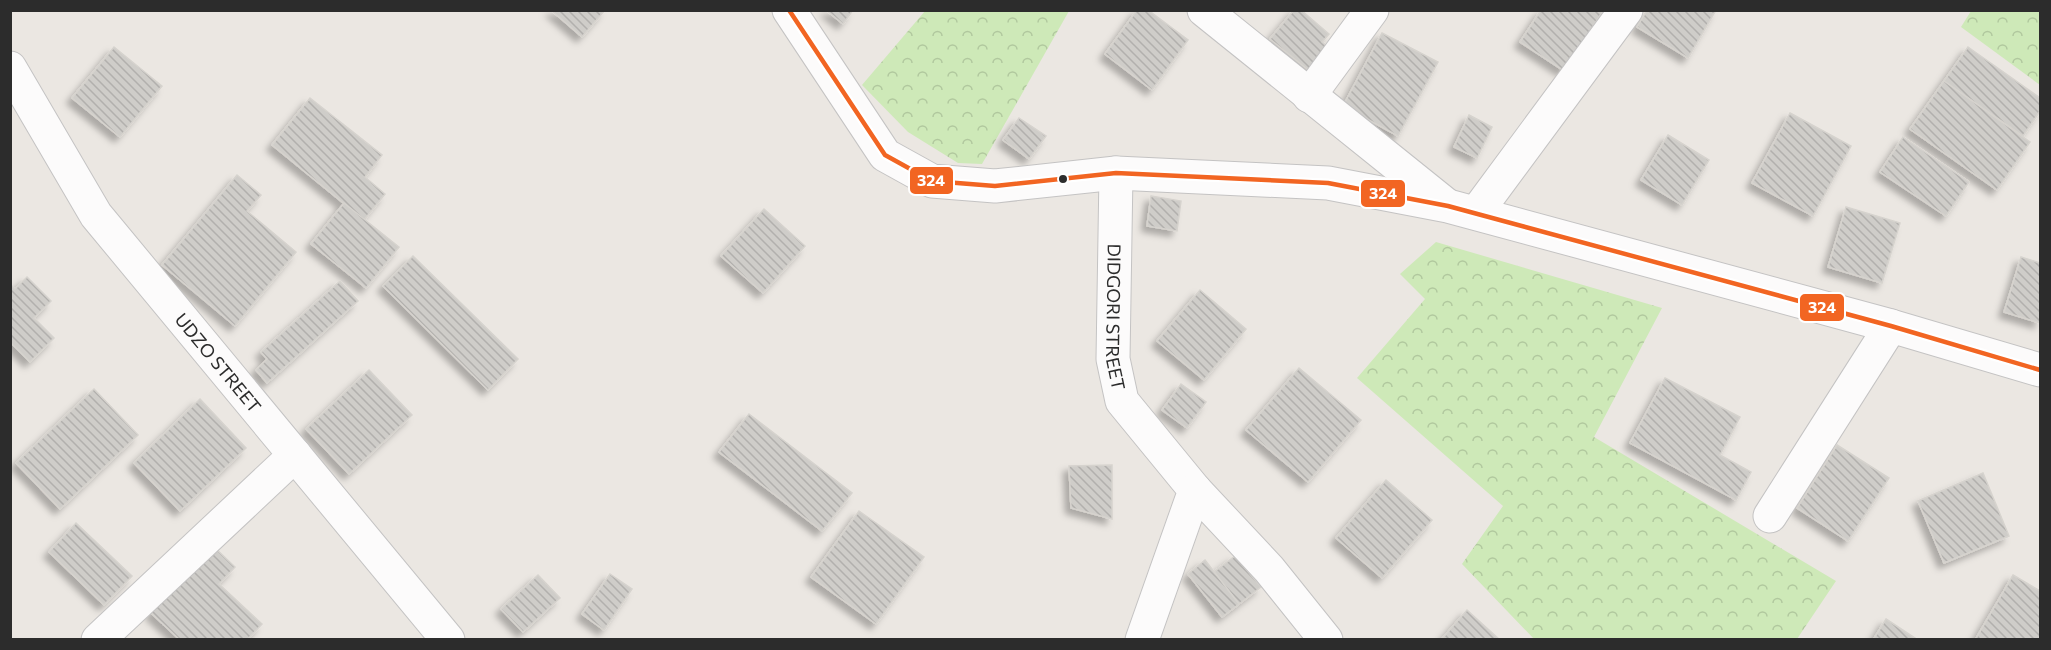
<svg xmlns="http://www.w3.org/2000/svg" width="2051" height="650" viewBox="0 0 2051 650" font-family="Commissioner,sans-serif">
  <defs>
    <pattern id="forest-crowns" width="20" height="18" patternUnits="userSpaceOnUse" patternTransform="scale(1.5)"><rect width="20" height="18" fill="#cee9b8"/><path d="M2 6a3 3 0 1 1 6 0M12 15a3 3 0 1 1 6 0" fill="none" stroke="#b1c89e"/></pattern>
    <pattern id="building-back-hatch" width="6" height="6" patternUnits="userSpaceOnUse" patternTransform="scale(1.5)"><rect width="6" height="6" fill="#cfcdc9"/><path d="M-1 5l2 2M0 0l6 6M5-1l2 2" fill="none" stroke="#b2b0ad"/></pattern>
    <filter id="shadow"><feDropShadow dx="-5.5" dy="5.5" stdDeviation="3" flood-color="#0004"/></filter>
  </defs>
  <rect width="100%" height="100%" fill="#ebe7e2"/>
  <g fill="url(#forest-crowns)">
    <polygon points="925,11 1069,11 982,164 958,163 908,132 862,85"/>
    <polygon points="1971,11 2040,11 2040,85 1961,27"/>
    <polygon points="1436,242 1662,308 1594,437 1836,581 1797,639 1534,639 1462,564 1503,506 1357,378 1425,299 1400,274"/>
  </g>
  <g fill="url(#building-back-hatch)" stroke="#d6d3ce" stroke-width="1.5" filter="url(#shadow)">
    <polygon points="551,10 605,10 582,37"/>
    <polygon points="826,10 853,10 843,24"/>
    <polygon points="1137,10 1148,10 1188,40 1152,90 1105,54"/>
    <polygon points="1294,10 1301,10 1329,34 1322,42 1337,54 1318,78 1270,39"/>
    <polygon points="1541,10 1603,11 1564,71 1520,42"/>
    <polygon points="1647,10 1716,10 1688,58 1637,27"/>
    <polygon points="1382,33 1438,62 1398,136 1343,106"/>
    <polygon points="114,47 162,86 120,137 72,98"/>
    <polygon points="1968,47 2040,98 2040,111 2023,136 1944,81"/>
    <polygon points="1944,81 2030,142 1997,190 1910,129"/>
    <polygon points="310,98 382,155 365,177 385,194 364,220 272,145"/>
    <polygon points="1790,113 1851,146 1813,216 1752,183"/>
    <polygon points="1469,115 1492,127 1477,158 1454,147"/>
    <polygon points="1019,118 1046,136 1029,159 1003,140"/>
    <polygon points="1668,135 1709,160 1682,205 1641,180"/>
    <polygon points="1903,137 1969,182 1946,216 1880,172"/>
    <polygon points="237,175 261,195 247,211 296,252 235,326 162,265"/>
    <polygon points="1151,196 1181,201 1177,231 1147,226"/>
    <polygon points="344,203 399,247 366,288 311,244"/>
    <polygon points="1846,207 1900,223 1882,283 1828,267"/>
    <polygon points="764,209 805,246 763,293 721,256"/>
    <polygon points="413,256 518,359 488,390 383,286"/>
    <polygon points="2021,257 2040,263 2040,323 2004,312"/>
    <polygon points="27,277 51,301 34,318 54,338 30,362 10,342 10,284 15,289"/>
    <polygon points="340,281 358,301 267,383 256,370 267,359 261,352"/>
    <polygon points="1200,290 1246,329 1204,380 1157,341"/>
    <polygon points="1299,368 1361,420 1308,482 1246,430"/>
    <polygon points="369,370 412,415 349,474 306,429"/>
    <polygon points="1665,378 1740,417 1720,455 1751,472 1736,500 1630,443"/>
    <polygon points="1181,384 1206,402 1187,428 1162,410"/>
    <polygon points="94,389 138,435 60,509 16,463"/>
    <polygon points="200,399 246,448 180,511 134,463"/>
    <polygon points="749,414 852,493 822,531 719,452"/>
    <polygon points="1837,445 1889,478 1848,541 1797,508"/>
    <polygon points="1112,465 1112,519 1071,508 1069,466"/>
    <polygon points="1983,473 2009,536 1944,563 1918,501"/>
    <polygon points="1386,480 1432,520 1382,578 1336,538"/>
    <polygon points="859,511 924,557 876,624 811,577"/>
    <polygon points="76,523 132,576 104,605 49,552"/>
    <polygon points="213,546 235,567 219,584 262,624 247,640 180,640 151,613"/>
    <polygon points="1235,556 1261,587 1239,604 1214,572"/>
    <polygon points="1205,560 1239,604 1222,617 1188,574"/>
    <polygon points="610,574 632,589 604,630 582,614"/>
    <polygon points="538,575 560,598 523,632 501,609"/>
    <polygon points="2013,575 2040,591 2040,640 1975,640"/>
    <polygon points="1467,610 1500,640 1441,640"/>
    <polygon points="1886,619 1918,640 1873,640"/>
  </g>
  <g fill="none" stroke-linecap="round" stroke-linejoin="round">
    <g stroke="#c4c3c3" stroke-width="35">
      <g id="minor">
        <polyline points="789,10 885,155 932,181 995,186 1116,173 1328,183 1448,206 1891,326 2040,370"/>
        <polyline points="1204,10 1444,203"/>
        <path id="s1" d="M10,68L96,215L448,640"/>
        <polyline points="1309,96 1372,10"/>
        <path id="s2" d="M1116,173L1113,359L1122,401L1195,490L1142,640"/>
        <polyline points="1476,213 1626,10"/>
        <polyline points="1195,490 1269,569 1326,640"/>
        <polyline points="1770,516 1891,326"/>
        <polyline points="98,640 295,455"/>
      </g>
    </g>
    <use href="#minor" stroke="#fcfbfb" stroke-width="33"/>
    <g stroke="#fff" stroke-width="9">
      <polyline id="bus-1" points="789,10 885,155 932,181 995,186 1116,173 1328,183 1448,206 1891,326 2040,370"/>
    </g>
    <use href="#bus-1" stroke="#f26522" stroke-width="4.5"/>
  </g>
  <circle fill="#2c2c2c" stroke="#fff" stroke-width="2" cx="1063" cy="179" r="5"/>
  <g text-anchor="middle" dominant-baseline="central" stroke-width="4.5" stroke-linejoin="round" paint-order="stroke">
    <g font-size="18" fill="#2c2c2c" stroke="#fff">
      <text stroke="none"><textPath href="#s2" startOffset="144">DIDGORI STREET</textPath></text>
      <text stroke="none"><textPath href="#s1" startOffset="362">UDZO STREET</textPath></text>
    </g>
  </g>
  <g stroke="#fff" stroke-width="2">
    <rect x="909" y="166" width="45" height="29" rx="6" fill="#f26522"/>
    <rect x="1360" y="179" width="46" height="29" rx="6" fill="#f26522"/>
    <rect x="1799" y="293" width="46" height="29" rx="6" fill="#f26522"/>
  </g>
  <g font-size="16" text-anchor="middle" font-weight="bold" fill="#fff">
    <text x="931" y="186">324</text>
    <text x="1383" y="199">324</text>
    <text x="1822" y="313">324</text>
  </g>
  <rect width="2051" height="650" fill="none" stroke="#2c2c2c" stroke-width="24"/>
</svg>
